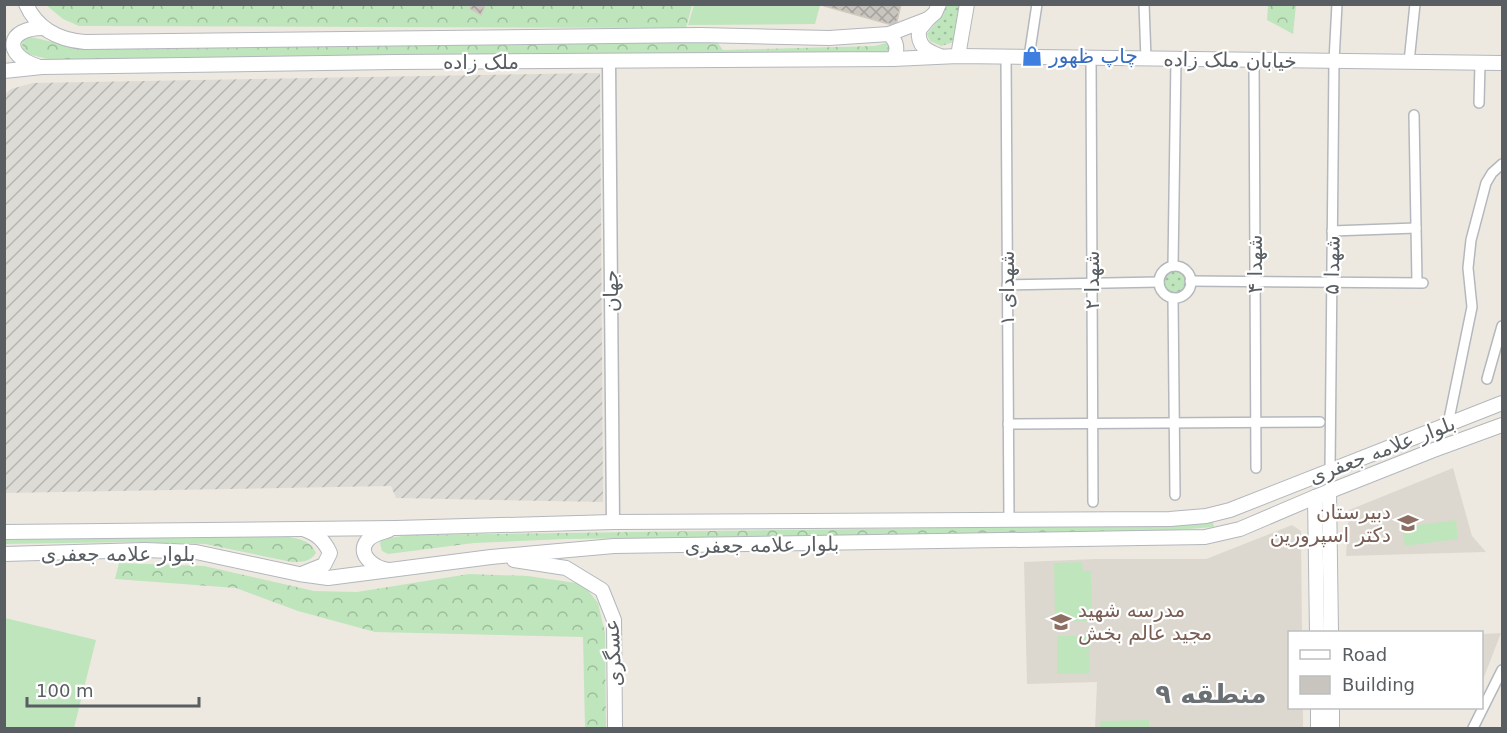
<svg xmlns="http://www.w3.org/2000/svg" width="1507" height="733" viewBox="0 0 1507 733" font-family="'DejaVu Sans','Noto Sans Arabic',sans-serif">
  <defs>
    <pattern id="industrial-furrows" width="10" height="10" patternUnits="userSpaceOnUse" patternTransform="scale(1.5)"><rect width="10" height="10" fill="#dddbd5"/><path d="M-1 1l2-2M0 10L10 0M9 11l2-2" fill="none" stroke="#b6b5b0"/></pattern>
    <pattern id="grass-dots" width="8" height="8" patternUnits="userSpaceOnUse" patternTransform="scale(1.5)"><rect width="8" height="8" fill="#bfe5bc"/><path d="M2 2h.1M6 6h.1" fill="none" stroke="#9ebd9c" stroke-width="1.8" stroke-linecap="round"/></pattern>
    <pattern id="forest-crowns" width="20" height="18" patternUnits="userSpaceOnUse" patternTransform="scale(1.5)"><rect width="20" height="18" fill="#bfe5bc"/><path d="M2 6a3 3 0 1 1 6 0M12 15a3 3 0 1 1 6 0" fill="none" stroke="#9ebd9c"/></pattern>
    <pattern id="building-cross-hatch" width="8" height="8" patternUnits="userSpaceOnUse" patternTransform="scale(1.5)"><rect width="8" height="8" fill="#c8c4be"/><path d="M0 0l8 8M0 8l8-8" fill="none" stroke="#a5a29e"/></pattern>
  </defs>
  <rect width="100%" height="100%" fill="#ede9e1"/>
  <polygon fill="url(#industrial-furrows)" points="600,73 603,502 396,498 391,486 5,493 5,94 11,89 33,83"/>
  <g fill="#ddd8cf">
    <polygon points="1453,468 1472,536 1486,552 1346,556 1349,510"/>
    <polygon points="1292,525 1301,531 1302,632 1290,632 1290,708 1303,708 1303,728 1095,728 1097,682 1027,684 1024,562 1095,559 1206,559"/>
    <polygon points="1501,633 1484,677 1482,677 1482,634"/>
  </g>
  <g fill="url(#grass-dots)">
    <polygon points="945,5 961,5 954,42 941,46 930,41 927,34 941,16"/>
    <circle cx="1174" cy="282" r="14"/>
  </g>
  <g fill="url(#forest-crowns)">
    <polygon points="46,5 692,5 686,28 79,26 63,19"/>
    <polygon points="1268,5 1296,5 1293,34 1267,20"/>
    <polygon points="31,37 78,48 717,42 723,50 875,46 890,42 891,54 604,53 320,59 51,60 28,54 23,50 22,43 25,38"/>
    <polygon points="1213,522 1214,527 1163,531 565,539 474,543 388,554 382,551 380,543 382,539 409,535 1167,525"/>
    <path d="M284,536C298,539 310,539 316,553C310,562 302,562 292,562L205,544L131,542L5,544L4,537Z"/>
    <polygon points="119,563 204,566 314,591 357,592 469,574 528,576 583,584 598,603 605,633 606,728 585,728 583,637 375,632 298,611 236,588 115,579"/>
  </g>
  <g fill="#bfe5bc">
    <polygon points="694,5 694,4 820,5 815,24 688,25"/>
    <polygon points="1456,520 1458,539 1405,546 1402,527"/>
    <polygon points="1082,562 1083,571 1091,571 1092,621 1055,622 1054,563"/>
    <polygon points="5,618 96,640 74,728 5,728"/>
    <polygon points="1057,636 1090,636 1090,654 1084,654 1090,655 1089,674 1057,674"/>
    <polygon points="1149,720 1149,728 1101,728 1100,721"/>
  </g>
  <g fill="url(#building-cross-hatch)" stroke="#d2cabf" stroke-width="1.5">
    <polygon points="472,4 486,4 481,15 470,9"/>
    <polygon points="824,4 901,4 896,26 824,6"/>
  </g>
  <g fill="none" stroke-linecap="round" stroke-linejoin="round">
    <g stroke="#b4b8bc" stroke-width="12">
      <g id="minor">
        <polyline points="1144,4 1146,59"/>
        <polyline points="1006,57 1009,519"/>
        <polyline points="1029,57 1037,4"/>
        <polyline points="1091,58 1093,502"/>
        <polyline points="1254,60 1256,468"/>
        <polyline points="1409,62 1415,4"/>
        <polyline points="1479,103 1480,63"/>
        <polyline points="1414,115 1417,282"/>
        <polyline points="1332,231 1416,228"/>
        <polyline points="1173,266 1176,59"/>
        <circle cx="1175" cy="282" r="16"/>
        <polyline points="1190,281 1423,283"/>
        <polyline points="1007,285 1159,282"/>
        <polyline points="1173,298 1175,495"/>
        <polyline points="1487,379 1502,326"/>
        <polyline points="1008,424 1320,422"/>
        <polyline points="1448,424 1472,307 1468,268 1471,240 1486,183 1492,173 1502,164"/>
        <polyline points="1330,470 1334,61 1337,4"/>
        <polyline points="1473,728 1502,670"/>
      </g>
    </g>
    <g stroke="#b4b8bc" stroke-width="15">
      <polyline id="tertiary" points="609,61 613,522"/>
    </g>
    <g stroke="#b3b7bc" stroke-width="16">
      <g id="secondary">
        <path d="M26,4C37,29 59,40 85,42L700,35L829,38L889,34L928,19L935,13L939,4"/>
        <path d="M928,19L919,30C917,46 927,51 940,56"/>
        <path d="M889,34C897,42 899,49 893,59"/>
        <polyline points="958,56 967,4"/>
        <path d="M37,66C3,55 6,28 43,28"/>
        <polyline points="4,71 42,67 396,62 893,59 958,56 1502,63"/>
        <polyline points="1329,491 1331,632"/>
        <polyline points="1315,497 1317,632"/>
        <path d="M303,529C317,534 324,540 330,553L324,565L304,573"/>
        <polyline points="4,532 396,528 613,522 1170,519 1206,516 1230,510 1502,403"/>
        <polyline points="4,554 145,550 196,552 299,574 328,578 491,557 614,546 1205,537 1240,529 1315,497 1431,451 1502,425"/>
        <polyline points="514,560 566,568 602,590 614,620 615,728"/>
        <path d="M388,570C375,568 356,555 367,541C372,534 381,533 389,530"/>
        <polyline points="1318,708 1318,728"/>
        <polyline points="1332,708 1332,728"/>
      </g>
    </g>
    <use href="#minor" stroke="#fff" stroke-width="9"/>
    <use href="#tertiary" stroke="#fff" stroke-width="12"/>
    <use href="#secondary" stroke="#fff" stroke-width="14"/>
  </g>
  <defs>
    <g id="shop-bare" transform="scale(1.62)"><path d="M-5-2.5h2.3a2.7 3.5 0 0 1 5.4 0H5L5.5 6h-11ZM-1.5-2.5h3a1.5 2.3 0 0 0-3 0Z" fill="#3f7fe0" stroke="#fff" stroke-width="2.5" paint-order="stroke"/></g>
    <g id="school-bare" transform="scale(1.62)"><path d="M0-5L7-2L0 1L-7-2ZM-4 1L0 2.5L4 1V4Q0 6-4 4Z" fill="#8d6e63" stroke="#fff" stroke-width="2.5" paint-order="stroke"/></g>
  </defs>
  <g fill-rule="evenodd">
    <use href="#shop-bare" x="1032" y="56"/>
    <use href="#school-bare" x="1408" y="523"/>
    <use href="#school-bare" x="1061" y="622"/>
  </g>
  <g text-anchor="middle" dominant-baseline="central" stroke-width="4.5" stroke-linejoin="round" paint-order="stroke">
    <g font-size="20" fill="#366cbe" stroke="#fff" text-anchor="start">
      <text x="1049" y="56">چاپ ظهور</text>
    </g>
    <g font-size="20" fill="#595e62" stroke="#fff">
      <text transform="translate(1230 60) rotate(1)">خیابان ملک زاده</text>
      <text x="481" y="62">ملک زاده</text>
      <text transform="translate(1255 264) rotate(-90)">شهدا ۴</text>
      <text transform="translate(1332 265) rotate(-89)">شهدا ۵</text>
      <text transform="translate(1092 280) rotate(-90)">شهدا ۲</text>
      <text transform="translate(1007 288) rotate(-90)">شهدای ۱</text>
      <text transform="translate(611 291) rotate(-91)">جهان</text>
      <text transform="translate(1382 450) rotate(-21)">بلوار علامه جعفری</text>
      <text transform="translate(762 545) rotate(-1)">بلوار علامه جعفری</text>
      <text x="118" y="554">بلوار علامه جعفری</text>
      <text transform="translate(613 653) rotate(-93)">عسگری</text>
    </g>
    <g font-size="20" fill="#785e54" stroke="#fff" text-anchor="end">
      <text x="1391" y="512">دبیرستان<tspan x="1391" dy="23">دکتر اسپرورین</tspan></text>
      <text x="1078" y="610" text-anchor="start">مدرسه شهید<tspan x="1078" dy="23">مجید عالم بخش</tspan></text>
    </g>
    <g font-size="26" font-weight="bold" fill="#6a7074" stroke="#fff">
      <text x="1211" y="694">منطقه ۹</text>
    </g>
  </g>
  <rect width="1507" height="733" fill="none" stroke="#595e62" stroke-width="12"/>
  <rect x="1288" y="631" width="195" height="78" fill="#ffffff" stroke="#bdbfc0" stroke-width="1.5"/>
  <rect x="1300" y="650" width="30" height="9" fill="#ffffff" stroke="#bdbfc0" stroke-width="1.5"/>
  <text x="1342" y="661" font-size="18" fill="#595e62">Road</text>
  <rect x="1300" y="676" width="30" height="18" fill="#c8c4be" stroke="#bdbfc0" stroke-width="1.5"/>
  <text x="1342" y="691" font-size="18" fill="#595e62">Building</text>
  <path d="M27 697v9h172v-9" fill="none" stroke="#595e62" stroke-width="3"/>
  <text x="36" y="697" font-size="18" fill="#595e62" stroke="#ffffff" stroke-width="4.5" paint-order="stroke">100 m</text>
</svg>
